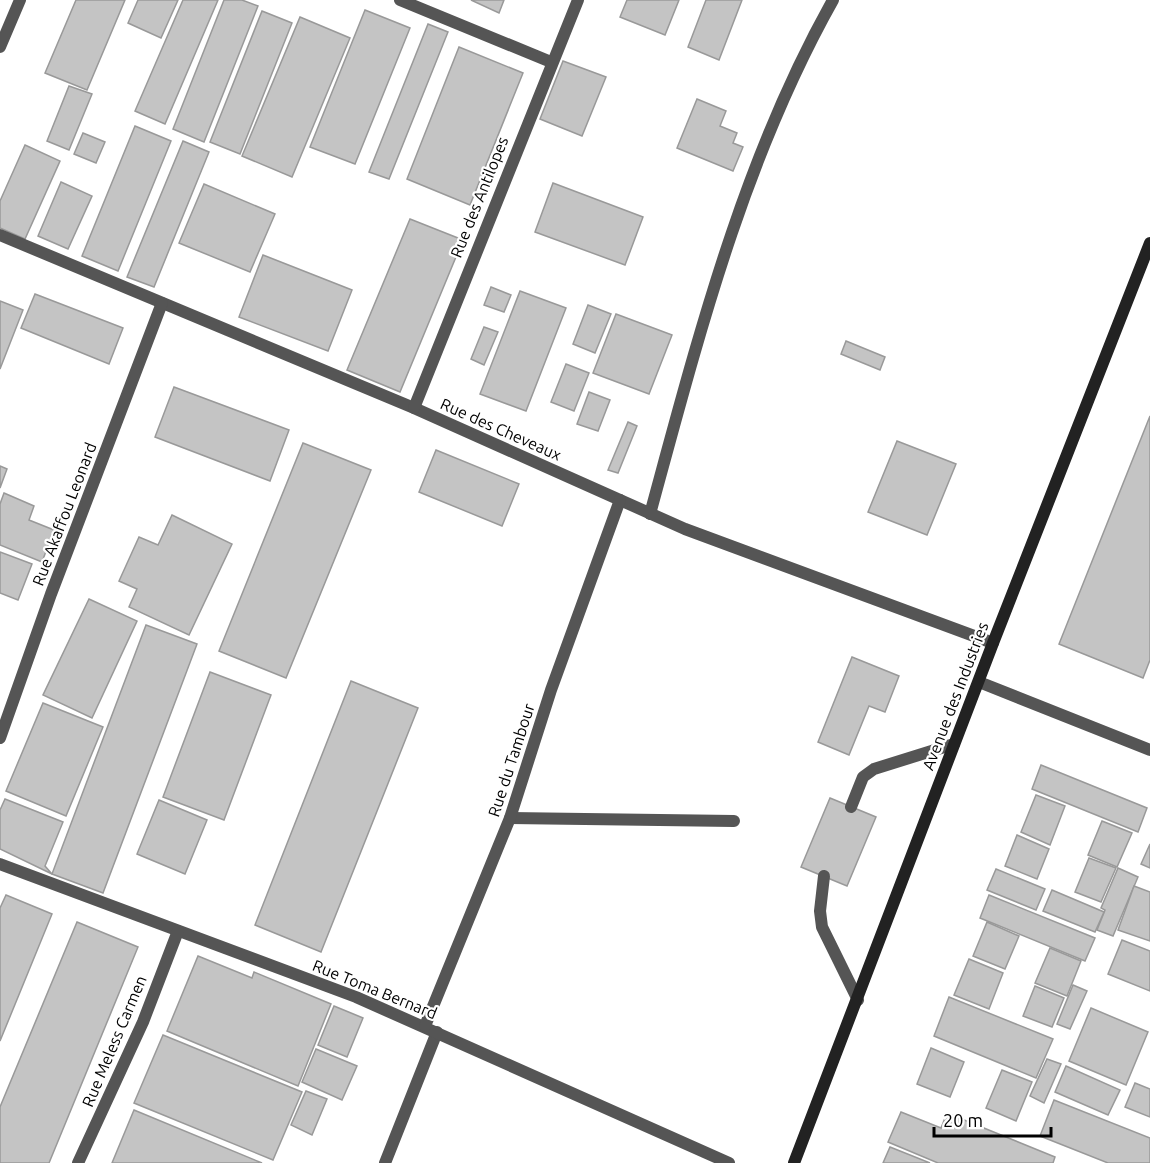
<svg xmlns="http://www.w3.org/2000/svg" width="1150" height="1163" viewBox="0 0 1150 1163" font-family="Ubuntu,sans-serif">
  <rect width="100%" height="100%" fill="#fff"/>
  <g fill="#c4c4c4" stroke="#999" stroke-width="1.5">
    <polygon points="76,0 125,0 87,90 45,73"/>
    <polygon points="138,0 178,0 161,38 128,23"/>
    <polygon points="183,0 218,0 165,124 135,111"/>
    <polygon points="224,0 242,0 258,6 204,142 173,129"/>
    <polygon points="471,0 504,0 499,13"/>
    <polygon points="627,0 679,0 665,35 620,17"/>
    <polygon points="706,0 742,0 719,60 688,47"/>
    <polygon points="365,10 410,28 355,164 310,147"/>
    <polygon points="262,11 292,23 240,154 210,142"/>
    <polygon points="300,17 350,38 292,177 242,156"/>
    <polygon points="428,24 448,32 389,179 369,172"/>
    <polygon points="459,47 523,73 470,205 407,179"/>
    <polygon points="563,61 606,77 582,136 540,119"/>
    <polygon points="69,86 92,94 69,150 47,141"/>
    <polygon points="697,99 726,111 720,126 737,133 733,143 743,147 733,171 677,148"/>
    <polygon points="135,126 171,141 118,271 82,256"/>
    <polygon points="83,133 105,142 96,163 74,154"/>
    <polygon points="183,141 209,152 154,287 127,277"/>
    <polygon points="25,145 60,161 25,239 0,228 0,201"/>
    <polygon points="61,182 92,196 68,249 38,236"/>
    <polygon points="553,183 643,217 625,265 535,232"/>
    <polygon points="204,184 275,214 250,272 179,243"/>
    <polygon points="410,219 463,240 400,392 347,370"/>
    <polygon points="263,255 352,290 328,351 239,317"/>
    <polygon points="491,287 511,295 504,312 484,305"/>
    <polygon points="520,291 566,308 526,411 480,394"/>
    <polygon points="35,294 123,328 109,364 21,328"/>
    <polygon points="0,301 23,310 0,369"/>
    <polygon points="588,305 611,314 595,353 573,344"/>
    <polygon points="616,314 672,335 649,394 593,373"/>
    <polygon points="484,327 498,332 484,365 471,359"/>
    <polygon points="846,341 885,357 880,370 841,354"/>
    <polygon points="566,364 589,373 574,411 551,402"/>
    <polygon points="174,387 289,430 270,481 155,437"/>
    <polygon points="589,392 610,400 598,431 577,424"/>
    <polygon points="1150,416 1150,660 1143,678 1059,644"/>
    <polygon points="628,422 637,426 618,473 608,470"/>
    <polygon points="897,441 956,464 927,535 868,512"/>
    <polygon points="303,443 371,470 286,678 219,651"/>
    <polygon points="436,450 519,484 502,526 419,492"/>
    <polygon points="0,466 7,469 0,488"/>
    <polygon points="4,493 34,506 29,520 54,530 42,562 0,545 0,504"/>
    <polygon points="172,515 232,544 189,635 129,607 137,589 119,581 139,537 158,545"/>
    <polygon points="0,552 32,564 18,600 0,593"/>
    <polygon points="89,599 137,621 92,718 43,695"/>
    <polygon points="146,625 197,644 103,893 52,874"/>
    <polygon points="852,657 899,676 885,712 869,706 849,755 818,742"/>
    <polygon points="210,672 271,695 224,820 163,797"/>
    <polygon points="351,681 418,708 321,952 255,925"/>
    <polygon points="43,703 103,727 66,816 6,791"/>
    <polygon points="1041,765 1147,808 1138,832 1032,789"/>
    <polygon points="1036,795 1065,806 1050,845 1021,832"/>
    <polygon points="830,798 876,817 847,886 801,867"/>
    <polygon points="5,799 63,822 45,866 52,874 0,849 0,810"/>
    <polygon points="159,800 207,820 185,874 137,854"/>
    <polygon points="1102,821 1132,833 1117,867 1088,855"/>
    <polygon points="1017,835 1049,849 1037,879 1005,866"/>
    <polygon points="1150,844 1150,868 1141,864"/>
    <polygon points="1089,858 1116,868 1101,902 1075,892"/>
    <polygon points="1118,868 1138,877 1113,936 1097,930 1105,910 1101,908"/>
    <polygon points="996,869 1045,889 1036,910 987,890"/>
    <polygon points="1134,886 1150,892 1150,941 1118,930"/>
    <polygon points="1052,890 1104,912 1095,932 1043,911"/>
    <polygon points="6,895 52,914 0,1041 0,908"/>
    <polygon points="989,895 1095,938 1085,961 980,918"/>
    <polygon points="77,922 138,947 49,1163 0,1163 0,1107"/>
    <polygon points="987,922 1019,936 1005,969 973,956"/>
    <polygon points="1122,940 1150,951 1150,991 1108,974"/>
    <polygon points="1050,948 1081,961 1067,996 1035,983"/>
    <polygon points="198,956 252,978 254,972 331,1004 298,1086 167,1031"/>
    <polygon points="969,959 1003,973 989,1009 954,995"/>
    <polygon points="1073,985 1087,991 1070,1029 1057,1024"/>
    <polygon points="1035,986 1064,998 1052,1027 1023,1016"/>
    <polygon points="949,997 1053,1039 1036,1078 934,1036"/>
    <polygon points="334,1006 363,1018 347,1057 318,1045"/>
    <polygon points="1091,1008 1148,1032 1126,1085 1069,1061"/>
    <polygon points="163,1035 302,1092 273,1160 134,1103"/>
    <polygon points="931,1048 964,1062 950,1097 917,1084"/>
    <polygon points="316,1049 357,1066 342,1100 302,1082"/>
    <polygon points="1047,1059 1061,1064 1044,1103 1030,1096"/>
    <polygon points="1066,1066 1120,1090 1108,1115 1055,1092"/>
    <polygon points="1002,1070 1032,1082 1016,1121 986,1108"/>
    <polygon points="1135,1083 1150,1089 1150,1117 1125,1107"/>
    <polygon points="306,1091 327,1099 312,1135 291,1125"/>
    <polygon points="1054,1100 1150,1138 1150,1163 1108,1163 1040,1136"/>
    <polygon points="134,1110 262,1163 112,1163"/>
    <polygon points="901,1112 941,1128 947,1113 1055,1157 1053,1163 938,1163 888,1142"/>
    <polygon points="890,1147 930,1163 883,1163"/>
  </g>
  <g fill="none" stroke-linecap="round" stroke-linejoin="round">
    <g stroke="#555" stroke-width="12">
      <path d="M650,514C698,338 743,160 833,0"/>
      <polyline points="851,807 863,777 874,769 954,744"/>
      <polyline points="510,818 734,821"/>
      <polyline points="824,876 820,911 822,927 858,1000"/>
      <polyline points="385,1163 437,1032"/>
    </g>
    <g stroke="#555" stroke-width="12">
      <polyline points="400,0 551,62"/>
      <polyline points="0,47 20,0"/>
      <polyline points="0,235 414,408 685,529 993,643"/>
      <polyline points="414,408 578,0"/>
      <polyline points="979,682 1150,750"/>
      <polyline points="0,738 51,594 162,303"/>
      <polyline points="0,864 356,997 729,1163"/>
      <polyline points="425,1026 510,818 551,690 620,500"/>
      <polyline points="78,1163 143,1022 178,931"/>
    </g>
    <polyline stroke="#222" stroke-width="12" points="794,1163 993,643 1150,243"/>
  </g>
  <g text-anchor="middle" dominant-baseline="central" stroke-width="4.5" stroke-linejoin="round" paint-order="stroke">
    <g font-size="16" fill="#000" stroke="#fff">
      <text transform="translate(479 197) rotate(-68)">Rue des Antilopes</text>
      <text transform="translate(501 429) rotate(24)">Rue des Cheveaux</text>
      <text transform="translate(64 514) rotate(-69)">Rue Akaffou Leonard</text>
      <text transform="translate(955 696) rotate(-69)">Avenue des Industries</text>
      <text transform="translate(511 760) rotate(-72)">Rue du Tambour</text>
      <text transform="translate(375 989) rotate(22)">Rue Toma Bernard</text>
      <text transform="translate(114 1041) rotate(-67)">Rue Meless Carmen</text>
    </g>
  </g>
  <path d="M934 1127v9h117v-9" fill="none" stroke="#000000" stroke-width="3"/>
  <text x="943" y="1127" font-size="18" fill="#000000" stroke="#ffffff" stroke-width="4.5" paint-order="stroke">20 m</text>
</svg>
